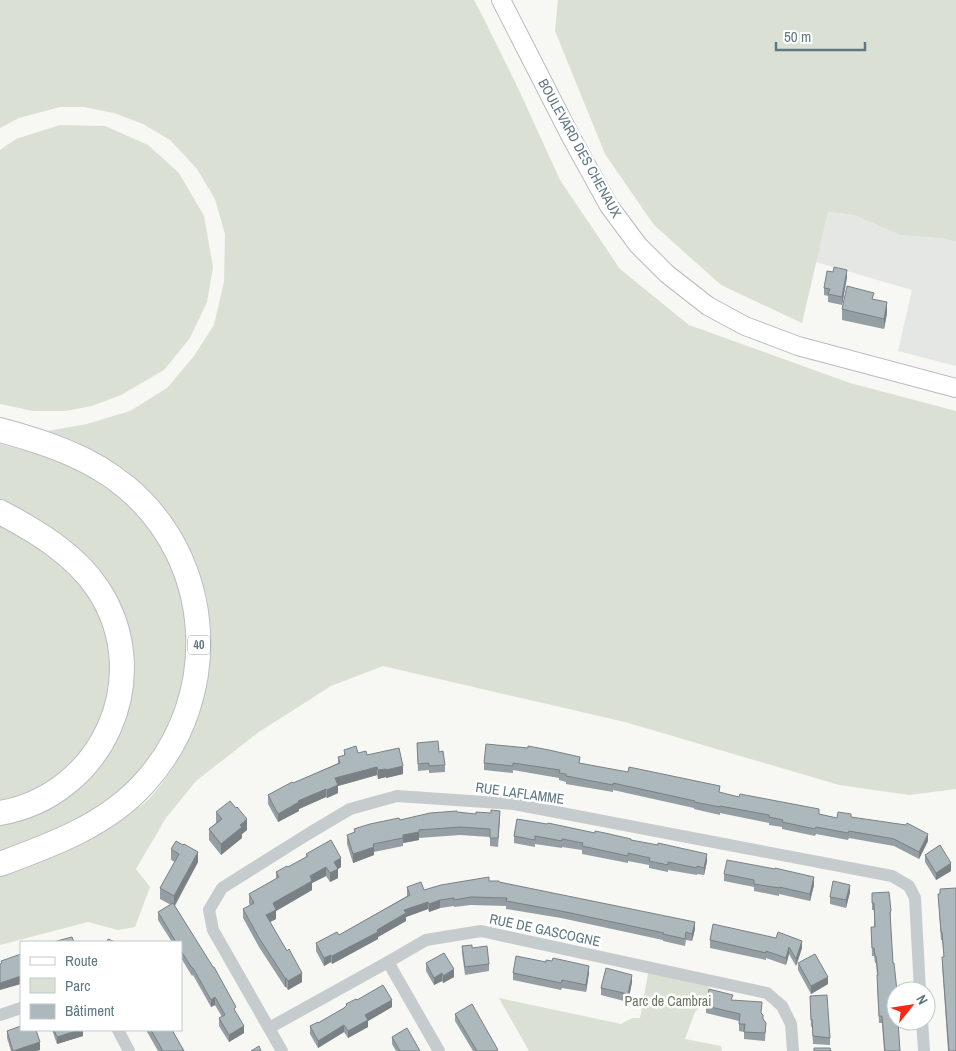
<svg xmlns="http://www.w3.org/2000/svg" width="956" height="1051" viewBox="0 0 956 1051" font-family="'Archivo Narrow',sans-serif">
  <rect width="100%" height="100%" fill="#f7f7f4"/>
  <polygon fill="#e5e7e5" points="828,212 854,215 900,235 947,239 956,242 956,366 898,351 912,290 816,262"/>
  <g fill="#dae0d4">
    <path d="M0,0H474L484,19L518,88L560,180L620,269L689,325L850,383L956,411V789L909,795L839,785L625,722L383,666L331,686L259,732L196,781L166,818L136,869L150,887L135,927L118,930L88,922L0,945V876C46,859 93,843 132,812C138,808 145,803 150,798C194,748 218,679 209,613C208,607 208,600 206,594C195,549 161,500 125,469C119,465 112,461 105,458C97,453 88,448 79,443C69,438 58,435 47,431L87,424L130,411L167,388L194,356L214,325L224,282L225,234L215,199L197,169L170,140L143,124L114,113L84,107H60L19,118L0,128Z"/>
    <polygon points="558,0 956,0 956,242 947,239 900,235 854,215 828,212 802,323 721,285 654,225 605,154 555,31"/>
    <polygon points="60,125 105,126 148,145 179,173 204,216 213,267 207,302 190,338 164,370 121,395 92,406 66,411 33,411 0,404 0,150 16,139"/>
    <polygon points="0,444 45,456 85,474 127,502 161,541 182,583 190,649 181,703 160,749 122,793 75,825 0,853 0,821 97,767 127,625 0,503"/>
    <polygon points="0,525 19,532 69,566 102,606 115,658 99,732 82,758 37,792 0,800"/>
    <polygon points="649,968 701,981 709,987 706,1001 695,1012 685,1039 721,1046 722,1051 529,1051 499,998 621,1024 632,1018 640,1018"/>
  </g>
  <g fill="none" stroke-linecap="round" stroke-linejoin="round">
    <g stroke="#b6bdc1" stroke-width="20">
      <polyline id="secondary" points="501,0 571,137 609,206 638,245 667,274 708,306 745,326 798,346 956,388"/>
    </g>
    <g stroke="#b8bdbf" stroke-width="26">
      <g id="highway">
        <path d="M0,430C45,442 90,457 126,487C215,561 222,696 146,781C109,824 52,845 0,864"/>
        <path d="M0,512C36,531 75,554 98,589C156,677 103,795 0,813"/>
      </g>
    </g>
    <g stroke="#c6cbce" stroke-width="12">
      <polyline points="388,962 439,1051"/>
      <polyline points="0,1015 21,1008"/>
      <polyline points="922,1021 924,1051"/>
      <polyline points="269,1028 388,962 426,940 481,931 767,993 782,1006 791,1024 793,1051"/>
      <polyline points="118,1030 129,1051"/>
      <polyline points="282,1051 213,930 209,910 222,888 308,834 350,809 397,796 514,804 892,876 909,886 915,898 920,991"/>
    </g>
    <use href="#secondary" stroke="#fff" stroke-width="18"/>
    <use href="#highway" stroke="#fff" stroke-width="24"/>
  </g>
  <g fill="#959ea2">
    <polygon points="847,277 842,305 828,302 828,296 824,295 824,288"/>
    <polygon points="874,299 887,313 884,329 842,320 842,309"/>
    <polygon points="417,743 439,752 445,765 445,772 429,773 429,770 418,771"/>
    <polygon points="344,750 367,755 403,774 386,778 386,777 378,779 377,775 338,786 338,793 327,798 326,797 299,809 299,811 278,822 268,804 268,795 338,763 338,757 344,756"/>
    <polygon points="484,763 580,763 837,818 851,817 928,841 919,859 894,846 849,838 848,840 816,834 815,836 782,829 782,827 769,825 769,823 720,813 720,815 694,809 694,808 613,790 613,792 566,784 566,782 559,780 559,778 513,770 513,773 484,770"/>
    <polygon points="216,812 247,830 242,834 242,838 221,855 209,840 209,829 216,823"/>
    <polygon points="457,812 500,820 498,847 490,846 490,837 460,835 419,838 419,840 403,843 403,846 374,852 374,855 353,863 347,844 347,835 354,833 354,829 400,820"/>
    <polygon points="517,819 631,840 707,861 704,875 697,874 697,875 668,870 668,872 649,868 649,865 628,861 628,863 582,854 582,850 562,847 562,848 535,844 535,847 514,843 514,836"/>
    <polygon points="171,849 198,862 175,906 236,1013 244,1033 229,1042 219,1026 219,1018 222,1017 215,1005 211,1007 193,975 192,976 181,958 181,942 172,942 158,920 158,912 171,905 160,899 160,888 175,862 171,860"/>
    <polygon points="306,854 341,867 338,869 338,878 330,882 326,876 312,883 312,890 276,911 276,919 270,922 302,982 288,990 286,987 285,987 259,947 243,918 243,909 250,905 249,903 249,894 276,879 276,872 288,867 306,857"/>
    <polygon points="925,855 951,871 936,880 925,862"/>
    <polygon points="724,874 814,885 810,901 779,894 779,896 754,891 754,887 724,881"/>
    <polygon points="489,881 499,882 695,929 692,941 686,940 685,946 663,941 663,940 561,918 506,909 506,906 471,905 454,907 454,906 440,908 429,912 428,909 406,917 406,921 378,937 378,939 332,964 331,962 324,966 316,951 316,943 339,935 407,896 407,887 424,890"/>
    <polygon points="850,892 846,908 830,904 830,897"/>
    <polygon points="872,893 891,911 890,919 893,963 900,1051 884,1051 882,1023 879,1023 877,983 877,975 876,963 875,963 874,956 872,956 871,927 874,927 874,910 872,910"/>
    <polygon points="938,894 956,1051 948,1051 942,964 942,957 944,957 942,940 941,940"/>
    <polygon points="710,940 802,948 796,966 789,954 786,965 766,958 766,960 710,948"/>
    <polygon points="462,946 472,948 489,964 489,971 465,975 462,953"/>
    <polygon points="426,963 454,977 443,983 442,981 434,985 426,971"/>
    <polygon points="798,963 828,984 811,994 798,970"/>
    <polygon points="513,973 589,973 586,992 562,988 561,990 513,980"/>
    <polygon points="632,982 628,1002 601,995 601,988"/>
    <polygon points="810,996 830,1038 830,1045 813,1044 812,1027 811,1027"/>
    <polygon points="357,1000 392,1007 368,1021 368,1027 348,1038 344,1032 318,1048 310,1034 310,1026 318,1023 344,1008 346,1006 346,1004"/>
    <polygon points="733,1000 761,1013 763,1019 766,1023 765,1041 744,1039 744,1032 739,1031 739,1021 706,1013 706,1006"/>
    <polygon points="455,1014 498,1051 473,1051 455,1021"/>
    <polygon points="52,1030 83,1030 83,1036 57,1044"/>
    <polygon points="146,1030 172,1030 184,1051 158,1051"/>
    <polygon points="7,1031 40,1050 36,1051 11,1051 7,1038"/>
    <polygon points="392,1037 420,1051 396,1051 392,1044"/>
  </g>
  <g fill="#798184">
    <polygon points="847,270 847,277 842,305 842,297"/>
    <polygon points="887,302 887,313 884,329 884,319"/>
    <polygon points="403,766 403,774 386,778 386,770"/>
    <polygon points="377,767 377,775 338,786 338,793 327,798 327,790 335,778"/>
    <polygon points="386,769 386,777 378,779 378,770"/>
    <polygon points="326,789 326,797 299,809 299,811 278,822 278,814 298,801"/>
    <polygon points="247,819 247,830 242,834 242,838 221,855 221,844 240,825"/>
    <polygon points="419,832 419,840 403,843 403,835"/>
    <polygon points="928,834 928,841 919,859 919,852"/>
    <polygon points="374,847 374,855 353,863 353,854"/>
    <polygon points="198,852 198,862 174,906 174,896"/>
    <polygon points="707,854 707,861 704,875 704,868"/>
    <polygon points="341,858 341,867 338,869 338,878 330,882 330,873 334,862"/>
    <polygon points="951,863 951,871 936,880 936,873"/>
    <polygon points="326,867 326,876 312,883 312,890 276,911 276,919 266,924 266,915 273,903 310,876"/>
    <polygon points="814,877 814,885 810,901 810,894"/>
    <polygon points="850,885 850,892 846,908 846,900"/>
    <polygon points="440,900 440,908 429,912 429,904"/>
    <polygon points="428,902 428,909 406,917 406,921 378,937 378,939 332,964 332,956 377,930 404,910"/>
    <polygon points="695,922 695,929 692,941 692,934"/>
    <polygon points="802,941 802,948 796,966 796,959"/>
    <polygon points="789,947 789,954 786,965 786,958"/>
    <polygon points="331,955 331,962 324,966 324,958"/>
    <polygon points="589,966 589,973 586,992 586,985"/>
    <polygon points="454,969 454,977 443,983 443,976"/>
    <polygon points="302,973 302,982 288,990 288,981"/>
    <polygon points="442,973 442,981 434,985 434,978"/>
    <polygon points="632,975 632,982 628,1002 628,994"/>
    <polygon points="21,976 21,984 0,990 0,983"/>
    <polygon points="828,977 828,984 811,994 811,986"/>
    <rect x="285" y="978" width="1" height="9"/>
    <polygon points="215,997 215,1005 211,1007 211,1000"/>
    <polygon points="392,1000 392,1007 368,1021 368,1027 348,1038 348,1031 365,1015"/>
    <polygon points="344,1025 344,1032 318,1048 318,1041"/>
    <polygon points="244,1026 244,1033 229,1042 229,1035"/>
    <polygon points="79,1030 83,1030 83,1036 57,1044 57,1037"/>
    <polygon points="40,1042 40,1050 36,1051 13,1051"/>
  </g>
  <g fill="#adb8bc" stroke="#798184">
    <polygon points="834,267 847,270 842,297 828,294 830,289 824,288 827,271 833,272"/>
    <polygon points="847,286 874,293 872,299 887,302 884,319 842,309"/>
    <polygon points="438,741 439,752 443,751 445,765 429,766 429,763 418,764 417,743"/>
    <polygon points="486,744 528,748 528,746 549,750 580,757 579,763 628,772 629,767 720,786 719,792 739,797 740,794 819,809 819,814 837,818 838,812 851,814 851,817 906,825 907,823 928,834 919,852 894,839 849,831 848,833 816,827 815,829 782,822 783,820 769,817 769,815 720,806 720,807 694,802 695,801 613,783 613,785 566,776 566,774 559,773 560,770 513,763 513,766 484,763"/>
    <polygon points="356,746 358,753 366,751 367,755 399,748 403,766 386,770 386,769 378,770 377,767 335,778 338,785 327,790 326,789 298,801 299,802 278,814 268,795 292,782 293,783 340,763 338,757 345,755 344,750"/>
    <polygon points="230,801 236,808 237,807 247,819 240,825 242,827 221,844 209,829 222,819 216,812"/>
    <polygon points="491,810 500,811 498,838 490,838 490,829 460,827 419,830 419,832 403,835 403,838 373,844 374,847 353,854 347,835 355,832 354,829 370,824 399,818 400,820 430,813 457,811 457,812 476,814 476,812 491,813"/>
    <polygon points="517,819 547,824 548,823 595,833 595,831 605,833 631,839 631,840 658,845 658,843 707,854 704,868 697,866 697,868 668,862 668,865 649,861 650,858 628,853 628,856 582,846 583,843 562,839 562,841 535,836 535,840 514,836"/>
    <polygon points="331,840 341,858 334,862 338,869 330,873 326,867 310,876 312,881 273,903 276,910 266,915 287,951 289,949 302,973 288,981 286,978 285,978 259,938 243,909 254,903 249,894 279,877 276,872 287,866 288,867 308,856 306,854"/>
    <polygon points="176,841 183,845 184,844 198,852 174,896 160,888 179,854 171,849"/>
    <polygon points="940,845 951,863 936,873 925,855"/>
    <polygon points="727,860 775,869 775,868 814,877 810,894 779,887 779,888 754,884 754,880 724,874"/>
    <polygon points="489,877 489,881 499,881 499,882 695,922 692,934 686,932 685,939 663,934 664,933 561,911 506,901 507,898 471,897 454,900 454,898 440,900 429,904 428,902 404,910 406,913 377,930 378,932 332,956 331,955 324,958 316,943 337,932 339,935 410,895 407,887 421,882 424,890 441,885"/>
    <polygon points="833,881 850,885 846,900 830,897"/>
    <polygon points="956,888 956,1051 949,1051 942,957 944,957 942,932 941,932 938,894 940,894 940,889"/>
    <polygon points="889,892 891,911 890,912 893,963 894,963 897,991 896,1021 898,1021 900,1051 885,1051 882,1016 879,1016 877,975 878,975 876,956 875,956 874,948 872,948 871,927 875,927 874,903 872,903 872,893"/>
    <polygon points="173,903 213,967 214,967 236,1007 234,1009 244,1026 229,1035 219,1018 225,1015 215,997 211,1000 193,968 192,968 181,951 181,942 176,942 158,912"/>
    <polygon points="713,924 776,938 778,932 802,941 796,959 789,947 786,958 766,951 766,953 710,940"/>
    <polygon points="72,937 74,942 53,942"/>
    <polygon points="108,939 115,942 107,942"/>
    <polygon points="472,945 472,948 487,946 489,964 465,967 462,946"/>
    <polygon points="444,953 454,969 443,976 442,973 434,978 426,963"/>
    <polygon points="21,954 21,976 0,983 0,964 2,963 1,961"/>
    <polygon points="815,954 828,977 811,986 798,963"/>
    <polygon points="516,956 546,962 546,960 552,961 553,958 589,966 586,985 562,980 561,983 513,973"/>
    <polygon points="606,968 632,975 628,994 601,988"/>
    <polygon points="383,985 392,1000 365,1015 368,1020 348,1031 344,1025 318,1041 310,1026 318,1022 318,1023 344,1008 347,1005 346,1004 356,999 357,1000"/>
    <polygon points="709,989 733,995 731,1000 762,1002 761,1013 763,1015 763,1019 766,1023 765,1033 744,1032 745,1024 739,1024 740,1014 706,1006"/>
    <polygon points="827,995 830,1038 813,1036 812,1019 811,1020 810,996"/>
    <polygon points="472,1004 498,1050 496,1051 477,1051 455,1014"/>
    <polygon points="21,1026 21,1030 36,1030 40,1042 13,1051 7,1031"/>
    <polygon points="407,1028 420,1051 400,1051 392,1037"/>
    <polygon points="54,1030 79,1030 57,1037"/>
    <polygon points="151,1030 172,1030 184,1051 163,1051"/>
    <polygon points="259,1046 261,1051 251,1051"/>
    <polygon points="814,1048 830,1048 831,1051 814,1051"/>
  </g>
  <g text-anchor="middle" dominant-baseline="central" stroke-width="5" stroke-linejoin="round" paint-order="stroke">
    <rect fill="#fff" stroke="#8fa0a8" stroke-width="1" x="188" y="635.5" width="22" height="19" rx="4"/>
    <g font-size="12" font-weight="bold" fill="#5f7882">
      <text x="199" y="645">40</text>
    </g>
    <g font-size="14" fill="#5f7882" stroke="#fff">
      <text transform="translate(580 148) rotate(61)">BOULEVARD DES CHENAUX</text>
      <text transform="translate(520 793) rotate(8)">RUE LAFLAMME</text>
      <text transform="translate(545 930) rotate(12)">RUE DE GASCOGNE</text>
    </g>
    <g font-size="14" fill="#67795f" stroke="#fff">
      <text x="668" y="1001">Parc de Cambrai</text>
    </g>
  </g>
  <rect x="20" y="941" width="162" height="90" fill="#ffffff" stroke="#bfc9cd"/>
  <rect x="30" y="957" width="25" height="8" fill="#ffffff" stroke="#bfc9cd"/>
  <text x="65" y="966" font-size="15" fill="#5f7882">Route</text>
  <rect x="30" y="978" width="25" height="15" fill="#dae0d4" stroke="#bfc9cd"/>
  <text x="65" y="991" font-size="15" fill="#5f7882">Parc</text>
  <rect x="30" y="1004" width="25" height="15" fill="#adb8bc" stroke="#bfc9cd"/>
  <text x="65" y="1016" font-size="15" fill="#5f7882">Bâtiment</text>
  <g transform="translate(911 1006) rotate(60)"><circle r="24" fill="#ffffff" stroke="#bfc9cd"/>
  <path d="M0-4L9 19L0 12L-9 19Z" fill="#f52a16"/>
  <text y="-8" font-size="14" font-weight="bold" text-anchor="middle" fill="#5f7882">N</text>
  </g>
  <path d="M776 42v8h89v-8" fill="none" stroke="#5f7882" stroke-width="2.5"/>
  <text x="784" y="42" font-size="15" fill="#5f7882" stroke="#ffffff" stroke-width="4" paint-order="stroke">50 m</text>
</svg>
